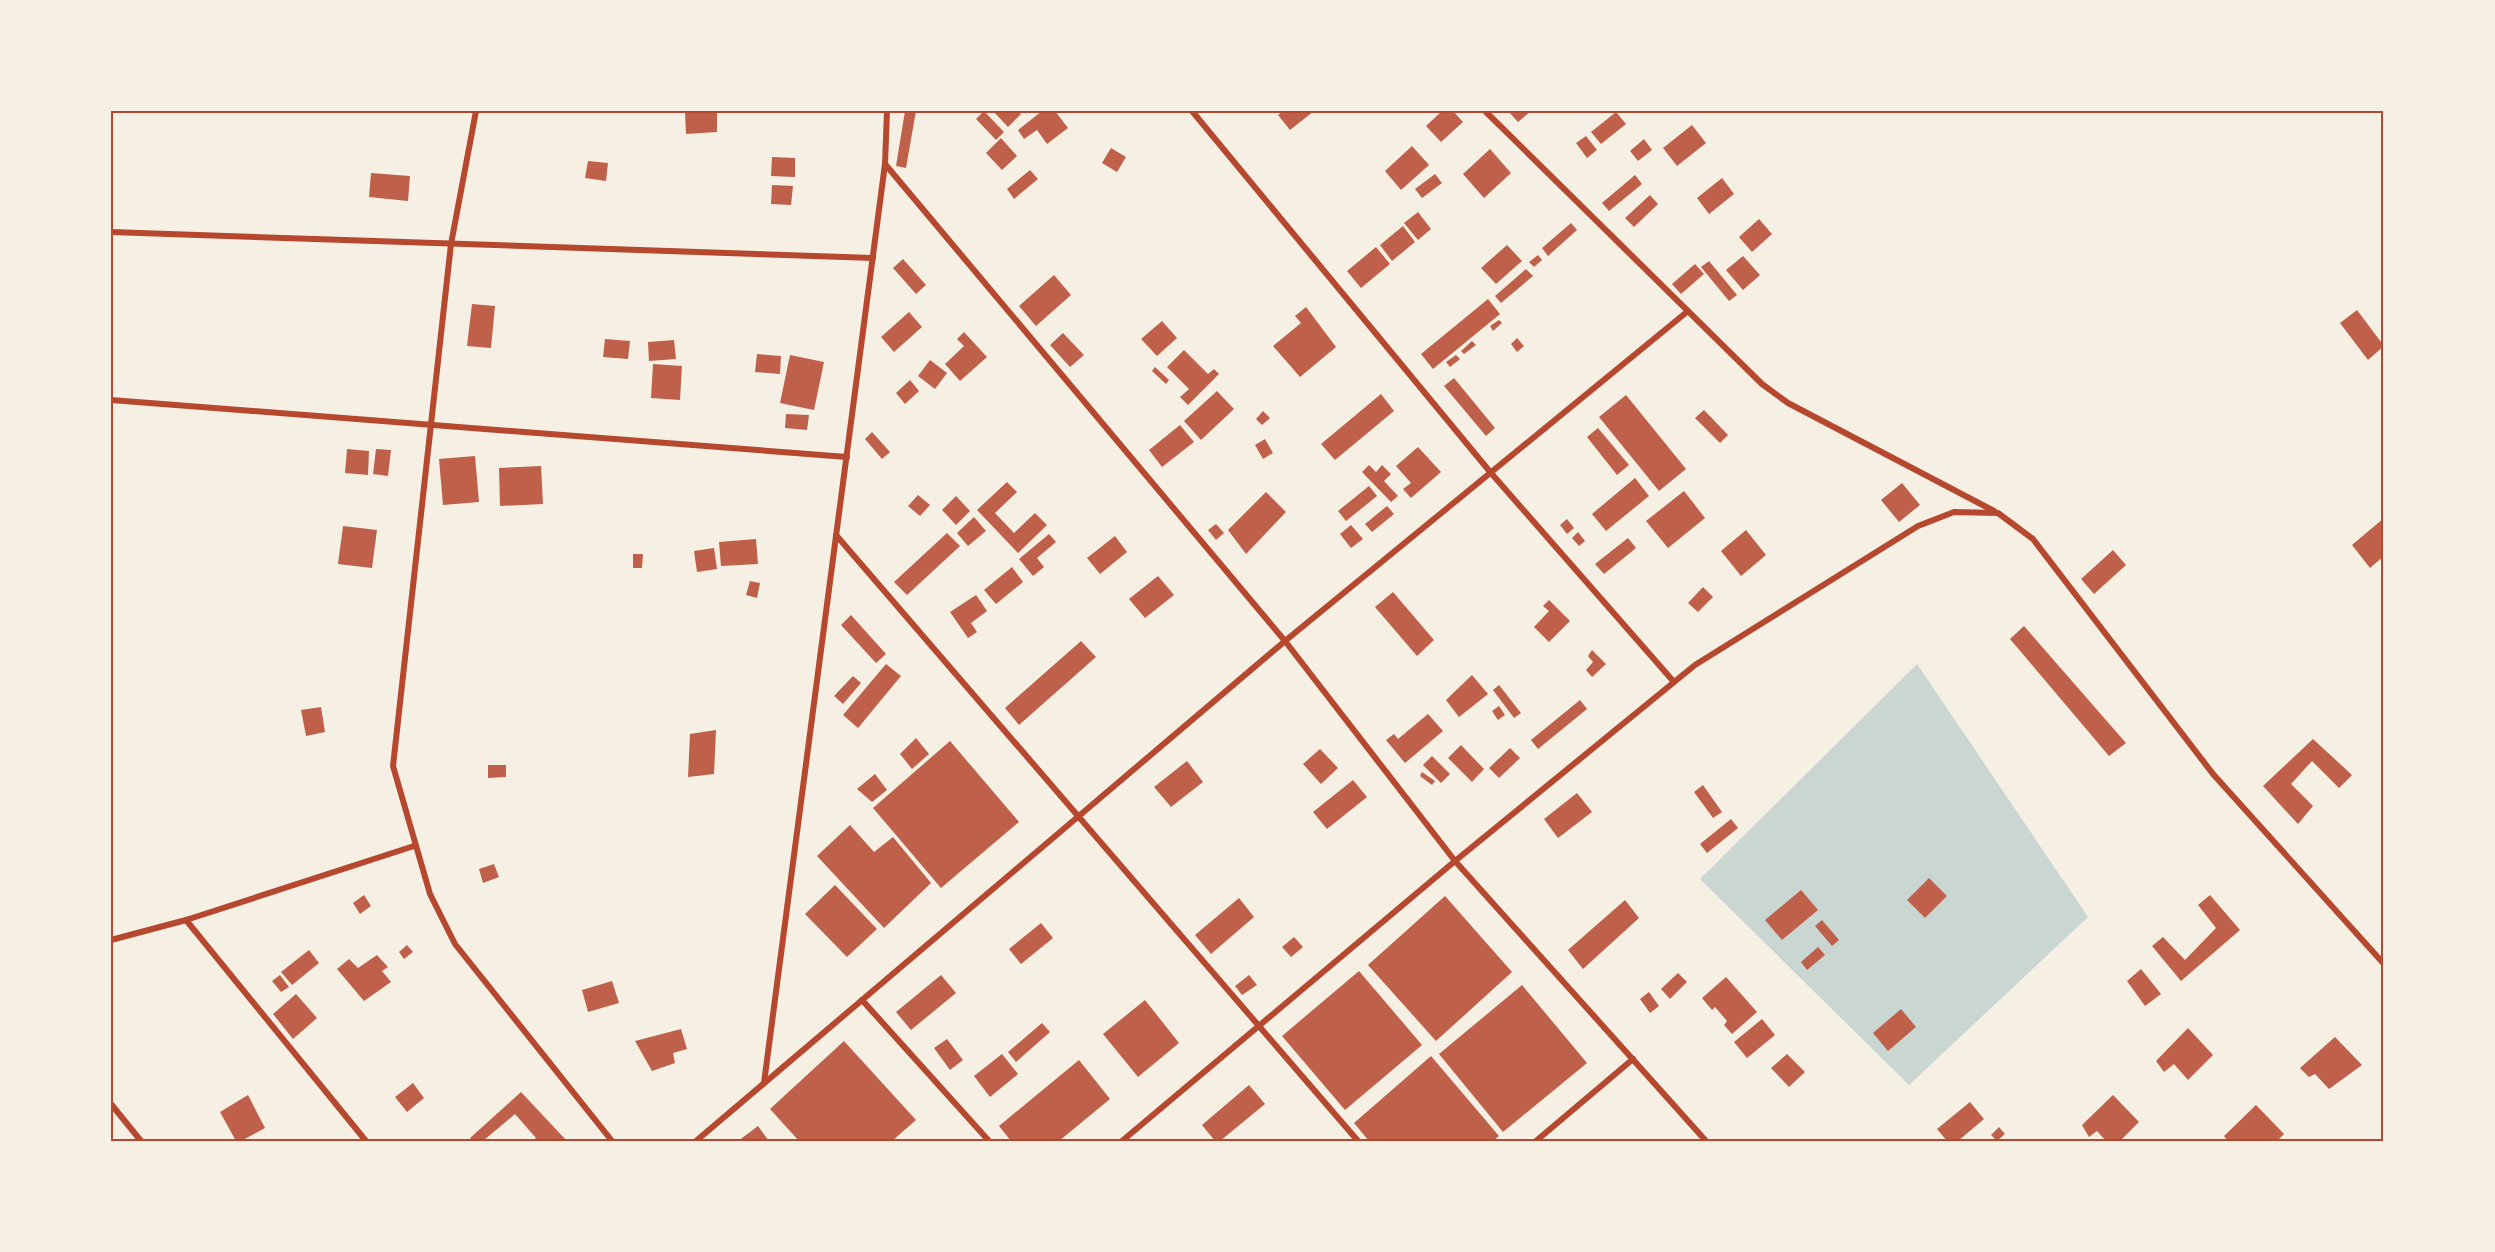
<svg xmlns="http://www.w3.org/2000/svg" width="2495" height="1252" viewBox="0 0 2495 1252" font-family="Ubuntu,sans-serif">
  <rect width="100%" height="100%" fill="#f6efe4"/>
  <polygon fill="#c9d6d2" points="1917,664 2088,917 1909,1085 1700,879"/>
  <g fill="#bf614a">
    <polygon points="685,111 717,111 717,132 686,134"/>
    <polygon points="905,111 916,111 906,168 896,166"/>
    <polygon points="984,111 1004,132 996,140 976,119"/>
    <polygon points="993,111 1018,111 1021,114 1008,127"/>
    <polygon points="1042,111 1055,111 1068,128 1047,144 1037,130 1024,139 1018,130"/>
    <polygon points="1283,111 1314,111 1290,130 1278,115"/>
    <polygon points="1442,111 1453,111 1463,122 1441,142 1426,126"/>
    <polygon points="1508,111 1531,111 1518,122"/>
    <polygon points="1616,112 1626,124 1601,144 1591,132"/>
    <polygon points="1692,125 1706,143 1677,166 1663,148"/>
    <polygon points="1586,136 1597,150 1587,158 1576,143"/>
    <polygon points="1001,138 1017,156 1002,170 986,153"/>
    <polygon points="1644,139 1652,150 1638,161 1630,151"/>
    <polygon points="1412,146 1429,165 1401,190 1385,171"/>
    <polygon points="1111,148 1126,157 1117,172 1102,163"/>
    <polygon points="1490,149 1511,173 1484,198 1463,174"/>
    <polygon points="772,157 795,158 795,177 771,176"/>
    <polygon points="588,161 608,163 606,181 585,178"/>
    <polygon points="1030,170 1038,179 1014,199 1007,189"/>
    <polygon points="371,173 410,176 408,201 369,197"/>
    <polygon points="1435,174 1442,183 1422,198 1415,189"/>
    <polygon points="1635,175 1642,184 1609,211 1602,203"/>
    <polygon points="1722,178 1734,194 1709,214 1697,198"/>
    <polygon points="772,185 793,186 791,205 771,204"/>
    <polygon points="1650,195 1658,204 1634,227 1625,218"/>
    <polygon points="1418,212 1431,229 1418,240 1404,223"/>
    <polygon points="1759,219 1772,234 1752,252 1739,237"/>
    <polygon points="1571,223 1577,230 1548,256 1542,248"/>
    <polygon points="1403,226 1415,242 1392,261 1380,245"/>
    <polygon points="1507,245 1522,261 1496,284 1481,268"/>
    <polygon points="1376,247 1390,264 1361,288 1347,271"/>
    <polygon points="1538,255 1542,260 1534,267 1529,262"/>
    <polygon points="1743,256 1760,275 1743,290 1726,270"/>
    <polygon points="903,259 926,285 916,294 893,268"/>
    <polygon points="1709,261 1737,295 1729,301 1701,267"/>
    <polygon points="1695,264 1704,274 1681,294 1672,284"/>
    <polygon points="1526,269 1533,276 1501,303 1495,296"/>
    <polygon points="1054,275 1071,295 1036,326 1019,306"/>
    <polygon points="1488,299 1500,314 1433,369 1421,354"/>
    <polygon points="472,304 495,306 491,348 467,346"/>
    <polygon points="1306,307 1336,347 1300,377 1273,346 1301,323 1295,316"/>
    <polygon points="2357,310 2384,346 2368,360 2340,323"/>
    <polygon points="909,312 922,327 894,352 881,337"/>
    <polygon points="1499,320 1502,323 1493,331 1490,326"/>
    <polygon points="1162,321 1177,338 1157,356 1141,339"/>
    <polygon points="964,332 987,357 960,381 945,364 964,346 957,339"/>
    <polygon points="1063,333 1084,355 1070,367 1050,345"/>
    <polygon points="1517,338 1524,346 1517,352 1511,344"/>
    <polygon points="605,339 630,341 628,359 603,357"/>
    <polygon points="674,340 676,359 649,361 648,342"/>
    <polygon points="1472,341 1476,345 1464,354 1461,351"/>
    <polygon points="1184,350 1208,374 1214,369 1219,374 1188,405 1180,397 1189,389 1167,367"/>
    <polygon points="757,354 781,356 780,374 755,372"/>
    <polygon points="790,355 824,362 814,410 780,403"/>
    <polygon points="1456,355 1460,359 1450,367 1446,362"/>
    <polygon points="930,360 947,373 935,389 918,376"/>
    <polygon points="653,364 682,366 680,400 651,398"/>
    <polygon points="1155,367 1169,380 1166,384 1152,371"/>
    <polygon points="1454,378 1495,428 1486,436 1444,386"/>
    <polygon points="910,380 919,391 905,404 896,393"/>
    <polygon points="1217,391 1234,409 1201,440 1184,421"/>
    <polygon points="1381,394 1394,411 1335,460 1321,444"/>
    <polygon points="1626,395 1686,469 1659,491 1599,417"/>
    <polygon points="1704,410 1728,435 1720,443 1695,418"/>
    <polygon points="1263,411 1270,418 1262,425 1256,419"/>
    <polygon points="786,414 809,415 807,430 785,428"/>
    <polygon points="1180,425 1194,442 1162,467 1149,450"/>
    <polygon points="1598,428 1629,465 1617,475 1587,437"/>
    <polygon points="872,432 890,452 882,459 865,439"/>
    <polygon points="1265,439 1273,453 1263,459 1255,445"/>
    <polygon points="1418,447 1441,472 1411,498 1403,489 1411,483 1396,466"/>
    <polygon points="347,449 369,451 368,475 345,473"/>
    <polygon points="376,449 391,450 388,476 373,474"/>
    <polygon points="475,456 479,502 443,505 439,459"/>
    <polygon points="1369,465 1376,472 1382,465 1391,474 1384,481 1398,496 1391,502 1362,472"/>
    <polygon points="541,466 543,504 500,506 499,468"/>
    <polygon points="1635,478 1649,496 1606,531 1592,514"/>
    <polygon points="1007,482 1017,492 995,513 1014,533 1035,513 1047,525 1018,553 977,510"/>
    <polygon points="1902,483 1920,505 1899,522 1881,500"/>
    <polygon points="1369,486 1377,496 1346,521 1338,511"/>
    <polygon points="1684,491 1705,518 1668,548 1646,521"/>
    <polygon points="1266,492 1286,512 1246,554 1228,530"/>
    <polygon points="918,495 930,505 920,516 908,506"/>
    <polygon points="956,496 970,511 956,525 942,510"/>
    <polygon points="1387,506 1394,514 1372,532 1365,524"/>
    <polygon points="974,517 986,531 968,546 957,533"/>
    <polygon points="2384,518 2384,556 2370,568 2352,545"/>
    <polygon points="1567,519 1574,528 1567,534 1560,525"/>
    <polygon points="1216,524 1224,533 1216,540 1208,530"/>
    <polygon points="1351,525 1363,539 1351,548 1340,534"/>
    <polygon points="343,526 377,530 372,568 338,564"/>
    <polygon points="1746,530 1766,555 1741,576 1721,551"/>
    <polygon points="1578,532 1585,541 1579,546 1572,538"/>
    <polygon points="947,533 960,546 907,595 894,582"/>
    <polygon points="1049,534 1056,542 1037,558 1044,567 1033,576 1019,559"/>
    <polygon points="1115,536 1127,552 1100,574 1087,558"/>
    <polygon points="1628,538 1636,548 1604,574 1595,564"/>
    <polygon points="756,539 758,564 721,566 719,542"/>
    <polygon points="714,548 717,569 697,572 694,551"/>
    <polygon points="2113,550 2126,565 2094,594 2081,579"/>
    <polygon points="633,554 643,554 642,568 633,568"/>
    <polygon points="1012,567 1023,582 996,604 984,590"/>
    <polygon points="1158,576 1174,595 1145,618 1129,599"/>
    <polygon points="750,581 760,583 757,598 746,595"/>
    <polygon points="1703,587 1713,597 1698,612 1688,603"/>
    <polygon points="1393,592 1434,640 1417,656 1375,607"/>
    <polygon points="976,595 987,611 971,623 977,632 968,638 950,612"/>
    <polygon points="1549,600 1570,621 1549,642 1534,627 1549,611 1543,606"/>
    <polygon points="851,615 886,654 876,663 841,625"/>
    <polygon points="2024,626 2126,743 2109,756 2010,639"/>
    <polygon points="1081,641 1096,657 1019,725 1005,708"/>
    <polygon points="1592,650 1606,664 1592,677 1586,670 1593,662 1588,656"/>
    <polygon points="886,664 901,676 858,728 843,715"/>
    <polygon points="1472,675 1488,694 1459,717 1446,700"/>
    <polygon points="853,676 861,683 843,704 834,696"/>
    <polygon points="1499,685 1521,713 1514,718 1493,690"/>
    <polygon points="1580,700 1587,709 1538,749 1531,740"/>
    <polygon points="1499,706 1505,715 1498,720 1492,711"/>
    <polygon points="321,707 325,732 306,736 301,710"/>
    <polygon points="1428,714 1443,731 1405,763 1386,740 1394,734 1398,739"/>
    <polygon points="716,730 714,774 688,777 690,734"/>
    <polygon points="916,738 929,754 912,769 900,754"/>
    <polygon points="2313,739 2352,775 2339,788 2312,761 2291,784 2313,806 2298,824 2263,786"/>
    <polygon points="950,741 1019,822 941,888 873,808"/>
    <polygon points="1461,745 1484,769 1472,782 1448,758"/>
    <polygon points="1510,748 1520,758 1499,778 1489,768"/>
    <polygon points="1320,749 1338,768 1321,784 1303,764"/>
    <polygon points="1432,756 1450,774 1441,783 1423,765"/>
    <polygon points="1187,761 1203,782 1171,807 1154,787"/>
    <polygon points="488,765 506,765 506,777 488,778"/>
    <polygon points="1422,772 1435,781 1432,785 1420,776"/>
    <polygon points="875,774 887,790 872,802 857,789"/>
    <polygon points="1353,780 1367,797 1327,829 1313,812"/>
    <polygon points="1703,785 1722,812 1713,818 1694,792"/>
    <polygon points="1577,793 1592,812 1558,838 1544,819"/>
    <polygon points="1731,819 1738,828 1707,853 1700,844"/>
    <polygon points="850,825 874,852 893,837 931,883 884,928 817,856"/>
    <polygon points="494,864 499,877 483,883 479,869"/>
    <polygon points="1929,878 1947,896 1925,918 1907,900"/>
    <polygon points="835,885 877,929 847,957 805,914"/>
    <polygon points="1801,890 1818,910 1782,940 1765,920"/>
    <polygon points="364,895 371,906 360,914 353,903"/>
    <polygon points="2210,895 2240,930 2181,981 2152,946 2163,937 2185,960 2216,928 2198,905"/>
    <polygon points="1445,896 1512,972 1436,1041 1368,965"/>
    <polygon points="1239,898 1254,917 1211,954 1195,935"/>
    <polygon points="1625,900 1639,918 1583,969 1568,950"/>
    <polygon points="1822,920 1839,940 1832,946 1815,926"/>
    <polygon points="1041,923 1053,938 1021,964 1009,949"/>
    <polygon points="1294,937 1303,947 1291,957 1282,947"/>
    <polygon points="407,945 413,952 404,959 399,952"/>
    <polygon points="1818,947 1825,955 1807,970 1801,962"/>
    <polygon points="309,950 319,963 292,985 281,972"/>
    <polygon points="377,955 388,967 382,971 391,982 364,1001 337,969 349,959 358,968"/>
    <polygon points="2141,969 2161,994 2145,1006 2127,981"/>
    <polygon points="1359,971 1422,1045 1345,1110 1282,1036"/>
    <polygon points="1678,973 1687,982 1670,999 1661,989"/>
    <polygon points="280,975 289,987 281,992 272,981"/>
    <polygon points="941,975 956,993 911,1030 896,1012"/>
    <polygon points="1249,975 1257,985 1242,995 1235,986"/>
    <polygon points="1726,977 1757,1012 1732,1034 1724,1025 1727,1021 1715,1007 1712,1010 1702,998"/>
    <polygon points="612,981 619,1003 588,1012 582,990"/>
    <polygon points="1522,985 1587,1063 1503,1132 1439,1054"/>
    <polygon points="1649,992 1659,1006 1650,1013 1640,999"/>
    <polygon points="296,994 317,1018 293,1039 273,1014"/>
    <polygon points="1145,1000 1179,1043 1138,1077 1103,1034"/>
    <polygon points="1901,1009 1916,1027 1888,1051 1873,1033"/>
    <polygon points="1762,1019 1775,1035 1747,1058 1734,1042"/>
    <polygon points="1042,1023 1050,1032 1016,1062 1008,1052"/>
    <polygon points="2188,1028 2213,1055 2188,1080 2174,1064 2164,1072 2156,1061"/>
    <polygon points="681,1029 687,1049 673,1053 675,1063 652,1071 635,1041"/>
    <polygon points="2335,1037 2362,1065 2329,1089 2315,1074 2309,1077 2300,1068"/>
    <polygon points="947,1039 963,1060 950,1070 934,1048"/>
    <polygon points="844,1041 916,1120 892,1141 799,1141 770,1109"/>
    <polygon points="1002,1054 1018,1074 990,1097 974,1076"/>
    <polygon points="1787,1054 1805,1072 1789,1087 1771,1068"/>
    <polygon points="1431,1056 1499,1136 1493,1141 1369,1141 1354,1123"/>
    <polygon points="1079,1060 1110,1099 1059,1141 1011,1141 999,1126"/>
    <polygon points="413,1083 424,1098 407,1112 395,1097"/>
    <polygon points="1249,1085 1265,1104 1220,1141 1215,1141 1202,1125"/>
    <polygon points="521,1092 566,1140 532,1141 536,1138 515,1114 483,1141 473,1141 470,1138"/>
    <polygon points="248,1095 265,1128 241,1141 236,1141 220,1112"/>
    <polygon points="2113,1095 2139,1122 2120,1141 2106,1141 2097,1131 2089,1137 2082,1125"/>
    <polygon points="1970,1102 1984,1119 1958,1141 1947,1141 1937,1129"/>
    <polygon points="2256,1105 2284,1134 2277,1141 2228,1141 2224,1136"/>
    <polygon points="758,1126 769,1141 738,1141"/>
    <polygon points="1999,1127 2005,1134 1997,1141 1991,1135"/>
  </g>
  <g fill="none" stroke-linecap="round" stroke-linejoin="round">
    <g stroke="#b5482f" stroke-width="6">
      <polyline points="476,111 451,244 393,766 430,894 455,944 612,1141"/>
      <polyline points="1192,111 1491,473 1674,682"/>
      <polyline points="1485,111 1762,384 1788,403 1994,511"/>
      <polyline points="885,164 1285,641 1455,861 1706,1141"/>
      <polyline points="111,232 873,258"/>
      <polyline points="111,400 847,457"/>
      <polyline points="836,535 1358,1141"/>
      <polyline points="186,920 366,1141"/>
      <polyline points="111,940 186,920 414,846"/>
      <polyline points="862,1000 989,1141"/>
      <polyline points="764,1083 885,164 887,111"/>
      <polyline points="111,1104 141,1141"/>
      <polyline points="696,1141 1285,641 1688,311"/>
      <polyline points="1122,1141 1455,861 1695,665 1918,526 1954,512 1998,513 2033,539 2213,774 2384,964"/>
      <polyline points="1536,1141 1633,1059"/>
    </g>
  </g>
  <rect width="2495" height="1252" fill="none" stroke="#f6efe4" stroke-width="225"/>
  <rect x="112" y="112" width="2270" height="1028" fill="none" stroke="#b5482f" stroke-width="2"/>
</svg>
